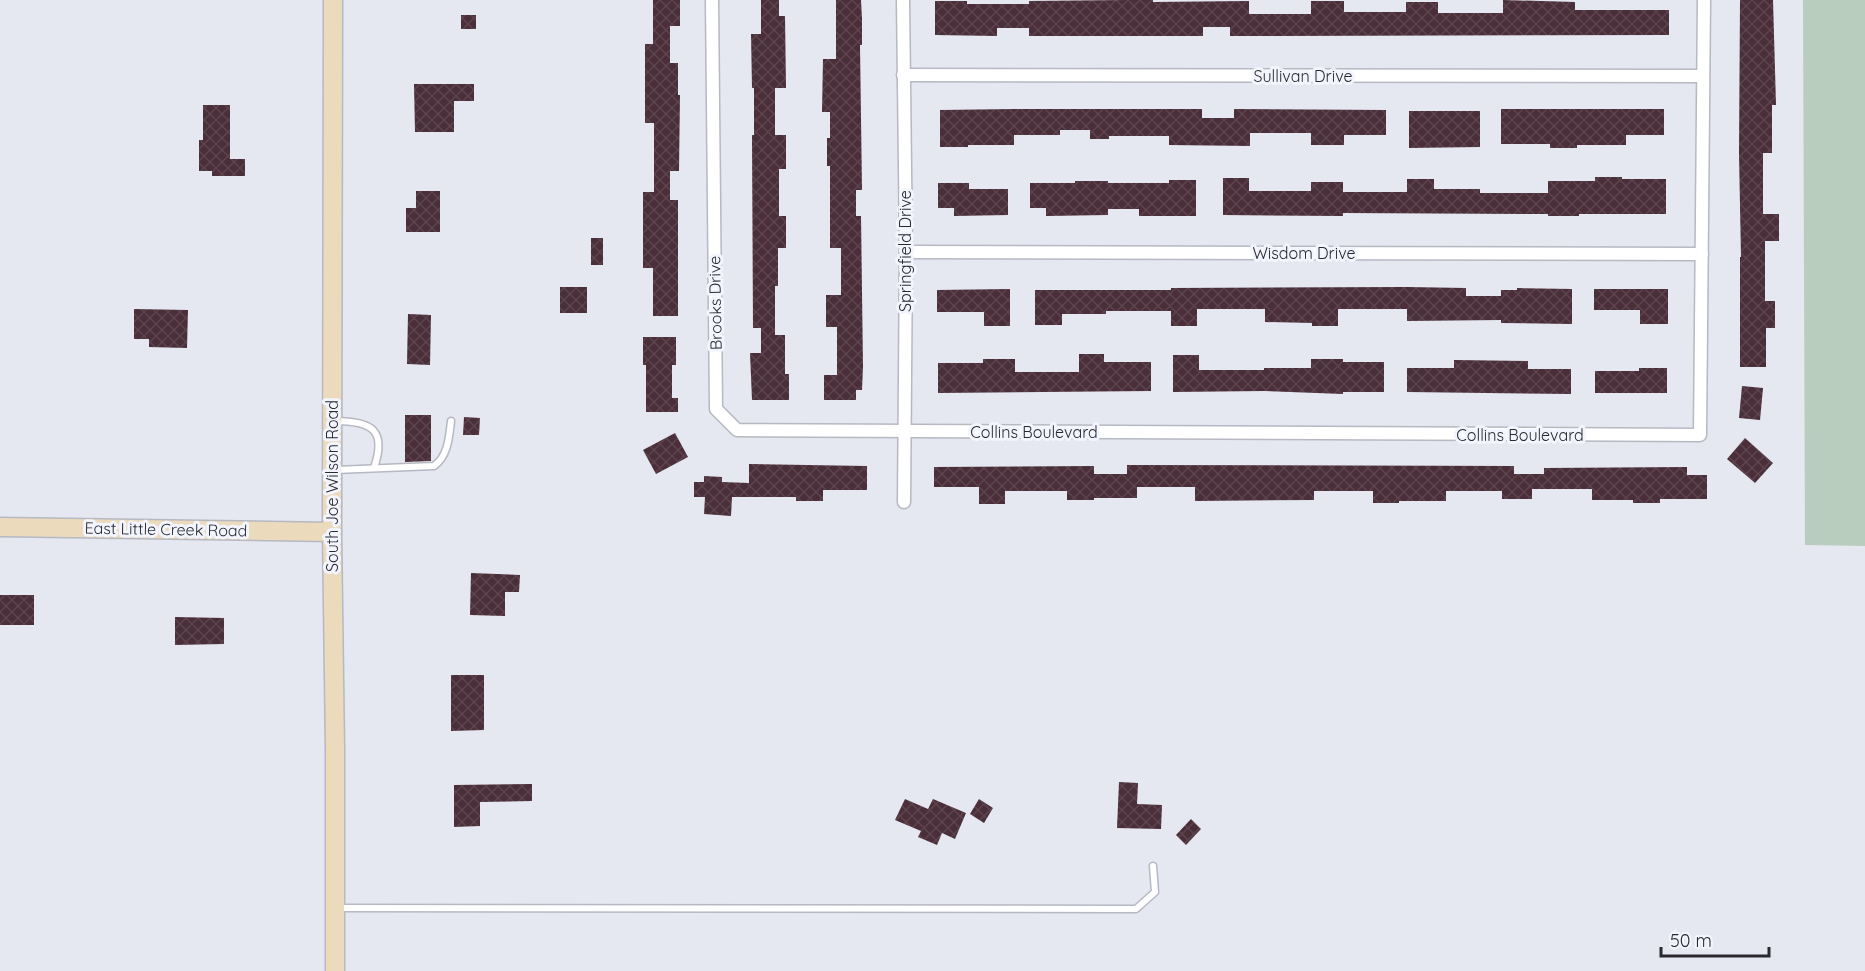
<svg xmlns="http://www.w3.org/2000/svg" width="1865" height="971" viewBox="0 0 1865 971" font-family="Quicksand,sans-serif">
  <defs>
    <pattern id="building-cross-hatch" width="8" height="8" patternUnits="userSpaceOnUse" patternTransform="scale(1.5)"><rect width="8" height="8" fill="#4a2e39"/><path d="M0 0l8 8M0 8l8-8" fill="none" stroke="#5c444d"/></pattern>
  </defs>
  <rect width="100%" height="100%" fill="#e5e7f1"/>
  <polygon fill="#b8cdbd" points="1803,0 1865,0 1865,546 1805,545"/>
  <g fill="url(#building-cross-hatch)">
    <polygon points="653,0 680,0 680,26 670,26 670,63 678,63 678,95 680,95 679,171 670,171 670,200 678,200 678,316 653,316 653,268 643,268 643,192 654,192 654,123 645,123 645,44 653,44"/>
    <polygon points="761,0 779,0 779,16 785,16 786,88 775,88 775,135 786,135 786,169 779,169 779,216 786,216 786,248 778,248 778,286 775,286 775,335 785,335 785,374 789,374 789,400 752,400 750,353 761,353 761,328 753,328 752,135 754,135 754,88 752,88 751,34 761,34"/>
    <polygon points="836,0 861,0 862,19 862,45 860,45 862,190 856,190 856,216 861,216 863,366 862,390 856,390 856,400 824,400 824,375 837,375 837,327 826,327 826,295 841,295 841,248 830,248 830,166 827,166 827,138 830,138 830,112 822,112 823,59 836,59"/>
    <polygon points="1126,0 1153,0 1153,2 1249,1 1249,14 1311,14 1311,1 1344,1 1344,12 1406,12 1406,2 1438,2 1438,13 1503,13 1503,0 1575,2 1575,10 1669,10 1669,35 1230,36 1230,27 1203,27 1203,36 1029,36 1029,28 997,28 997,36 935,35 935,1 967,1 967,4 1029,4 1029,1"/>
    <polygon points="1740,0 1773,0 1776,105 1772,105 1772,153 1763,153 1763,214 1779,214 1779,241 1765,241 1765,301 1775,301 1775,328 1766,328 1766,367 1740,367 1740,257 1741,257 1739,153"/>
    <rect x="461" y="15" width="15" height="14"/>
    <polygon points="414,84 474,84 474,101 454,101 454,132 415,132"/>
    <polygon points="203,105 230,105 230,159 245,159 245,176 212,176 212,171 199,171 199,140 203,140"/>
    <polygon points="1014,109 1202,109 1202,118 1234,118 1234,109 1386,110 1386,135 1344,135 1344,145 1311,145 1311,133 1250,133 1250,146 1169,145 1169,136 1109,136 1109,139 1090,139 1090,130 1060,130 1060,135 1014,135 1014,145 968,145 968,147 940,147 940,110"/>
    <polygon points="1501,109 1664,109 1664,135 1626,135 1626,145 1577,145 1577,148 1550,148 1550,144 1501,144"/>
    <polygon points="1409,111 1480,111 1480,147 1409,148"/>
    <polygon points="1595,177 1622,177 1622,179 1666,179 1666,214 1579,214 1579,216 1548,216 1548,214 1343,213 1343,216 1223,215 1223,178 1249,178 1249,191 1311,191 1311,182 1343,182 1343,192 1407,192 1407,179 1434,179 1434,189 1480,189 1480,193 1548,193 1548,181 1595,181"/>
    <polygon points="1169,180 1196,180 1196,216 1139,216 1139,209 1108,209 1108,215 1046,216 1046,208 1030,208 1030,183 1075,183 1075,181 1108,181 1108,183 1169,183"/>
    <polygon points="938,183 969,183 969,189 1008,189 1008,215 954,216 954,208 938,208"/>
    <polygon points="416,191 440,191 440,232 406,232 406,208 416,208"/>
    <rect x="591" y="238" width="12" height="27"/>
    <rect x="560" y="287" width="27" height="26"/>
    <polygon points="1407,287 1466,288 1466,296 1501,296 1501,290 1517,290 1517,288 1572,289 1572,324 1501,323 1501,320 1407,321 1407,309 1338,309 1338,326 1312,326 1312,323 1265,322 1265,309 1197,309 1197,326 1171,326 1171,311 1106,311 1106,314 1062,314 1062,325 1035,325 1035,290 1171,290 1171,288"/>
    <polygon points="1010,289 1010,326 984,326 984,312 937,312 937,290"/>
    <polygon points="1594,289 1668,289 1668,324 1640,324 1640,310 1594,310"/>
    <polygon points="134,309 188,310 187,348 149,347 149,339 134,339"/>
    <polygon points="408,314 431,315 430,365 407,364"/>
    <polygon points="643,337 676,337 676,365 672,365 672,398 678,398 678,412 646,412 646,365 643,365"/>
    <polygon points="1079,354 1104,354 1104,362 1151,362 1151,391 938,393 938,363 983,363 983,359 1015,359 1015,372 1079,372"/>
    <polygon points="1173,355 1199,355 1199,370 1264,370 1264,368 1311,368 1311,359 1343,359 1343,362 1384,362 1384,392 1343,392 1343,394 1264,391 1173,392"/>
    <polygon points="1454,360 1528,361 1528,369 1571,369 1571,394 1407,392 1407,368 1454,368"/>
    <polygon points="1639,368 1667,368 1667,393 1595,393 1595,371 1639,371"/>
    <polygon points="1742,386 1763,388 1760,420 1739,418"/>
    <polygon points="405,415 431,415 431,461 405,462"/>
    <polygon points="464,417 480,418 479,435 463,435"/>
    <polygon points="675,433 688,457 656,474 643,450"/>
    <polygon points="1745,438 1773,463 1755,483 1727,459"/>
    <polygon points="749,464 867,466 867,490 823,490 823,501 796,501 796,497 732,497 731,516 704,514 705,497 694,497 694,482 704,482 704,476 722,477 722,482 749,483"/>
    <polygon points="1127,465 1514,466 1514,474 1544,474 1544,468 1687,467 1687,475 1707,475 1707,499 1660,499 1660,503 1633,503 1633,500 1592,500 1592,489 1532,489 1532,499 1502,499 1502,491 1446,491 1446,501 1399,501 1399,503 1373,503 1373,491 1314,491 1314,500 1195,501 1195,487 1137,487 1137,498 1094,498 1094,500 1067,500 1067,491 1005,491 1005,504 979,504 979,487 934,487 934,467 1094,466 1094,474 1127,474"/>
    <polygon points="471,573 520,575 519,592 505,592 505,616 470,615"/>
    <rect x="0" y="595" width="34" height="30"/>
    <polygon points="175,617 224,618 224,644 175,645"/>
    <polygon points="451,675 484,675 484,730 451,731"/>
    <polygon points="1119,782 1138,783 1137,804 1162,805 1161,829 1117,828"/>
    <polygon points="532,784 532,801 480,802 480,826 454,827 454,785"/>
    <polygon points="905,799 928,809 933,799 966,813 955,839 942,833 937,845 918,837 921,831 895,820"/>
    <polygon points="979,799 993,808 984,823 970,814"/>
    <polygon points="1191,819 1201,829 1186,845 1176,835"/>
  </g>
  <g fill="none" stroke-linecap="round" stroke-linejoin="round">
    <g stroke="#b6b8c2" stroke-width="9">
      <g id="lane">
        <path d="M335,421C372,421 387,430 374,468"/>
        <path d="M335,470L434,466C448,456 449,438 451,421"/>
        <polyline points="337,908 1136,909 1155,892 1153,866"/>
      </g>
    </g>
    <g stroke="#b6b8c2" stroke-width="15">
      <g id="street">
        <polyline points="712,0 716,409 737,430 1700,435 1704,0"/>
        <polyline points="903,0 906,252 904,502"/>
        <polyline points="903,75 1703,76"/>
        <polyline points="906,252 1702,254"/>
      </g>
    </g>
    <g stroke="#b6b8c2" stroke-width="21">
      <g id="secondary">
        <polyline points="333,0 332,532 335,750 335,971"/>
        <polyline points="0,527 332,532"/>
      </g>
    </g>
    <use href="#lane" stroke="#fff" stroke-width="6"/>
    <use href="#street" stroke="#fff" stroke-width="12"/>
    <use href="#secondary" stroke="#ecdabc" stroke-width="18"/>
  </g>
  <g text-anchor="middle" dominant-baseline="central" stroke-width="6" stroke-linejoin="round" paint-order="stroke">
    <g font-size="16" fill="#2a2a2e" stroke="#f2f4fe">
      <text x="1303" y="76">Sullivan Drive</text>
      <text transform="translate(905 251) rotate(-90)">Springfield Drive</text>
      <text x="1304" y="253">Wisdom Drive</text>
      <text transform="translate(715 303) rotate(-91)">Brooks Drive</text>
      <text x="1034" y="432">Collins Boulevard</text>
      <text x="1520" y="435">Collins Boulevard</text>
      <text transform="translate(332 486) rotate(-90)">South Joe Wilson Road</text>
      <text transform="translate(166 529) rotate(1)">East Little Creek Road</text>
    </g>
  </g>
  <path d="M1661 947v9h108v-9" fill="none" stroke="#2a2a2e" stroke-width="3"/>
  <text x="1670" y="947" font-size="18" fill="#2a2a2e" stroke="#f2f4fe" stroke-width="4.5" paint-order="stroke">50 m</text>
</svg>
